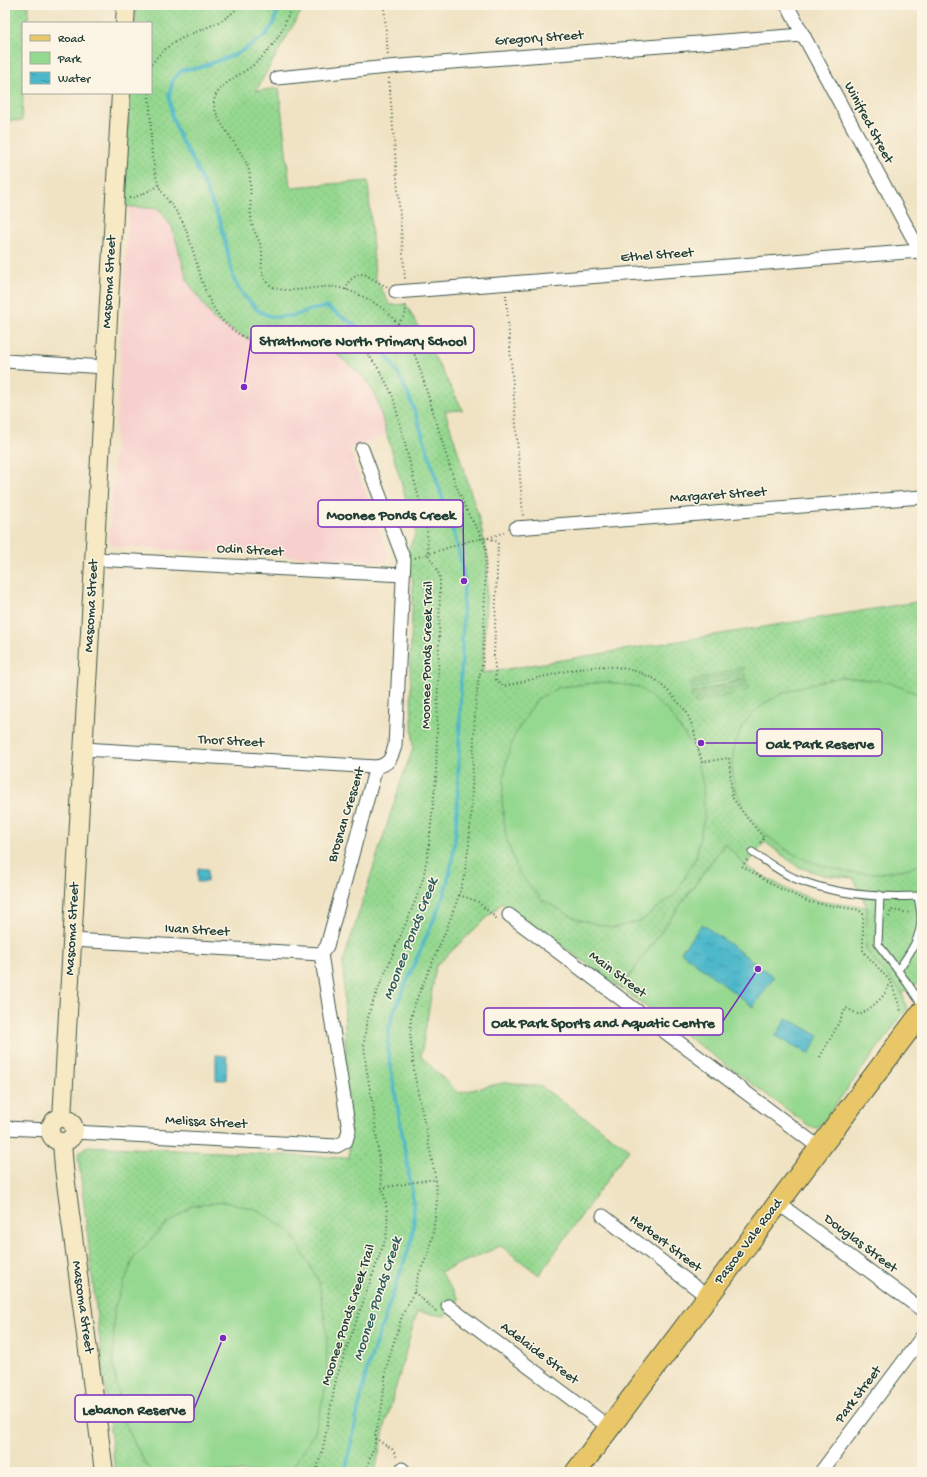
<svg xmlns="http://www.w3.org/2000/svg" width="927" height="1477" viewBox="0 0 927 1477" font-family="'Gochi Hand',sans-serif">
  <defs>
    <pattern id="green-dots" width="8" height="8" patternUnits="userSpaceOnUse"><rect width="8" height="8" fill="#95d890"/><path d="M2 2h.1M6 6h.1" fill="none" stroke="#80ba7d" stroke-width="1.8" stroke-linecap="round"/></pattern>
    <pattern id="water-ripples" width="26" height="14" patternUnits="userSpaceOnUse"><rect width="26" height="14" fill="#4db8ca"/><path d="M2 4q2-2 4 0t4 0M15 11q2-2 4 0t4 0" fill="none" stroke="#3f97a5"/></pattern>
  </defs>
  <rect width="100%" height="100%" fill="#fcf5e5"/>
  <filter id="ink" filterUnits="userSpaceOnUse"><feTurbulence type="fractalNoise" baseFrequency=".025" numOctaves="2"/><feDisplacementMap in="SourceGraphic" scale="8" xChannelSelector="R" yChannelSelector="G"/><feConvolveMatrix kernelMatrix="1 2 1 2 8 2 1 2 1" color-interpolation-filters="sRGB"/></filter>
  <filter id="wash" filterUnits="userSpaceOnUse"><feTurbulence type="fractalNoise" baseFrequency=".012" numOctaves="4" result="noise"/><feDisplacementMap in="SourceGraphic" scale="16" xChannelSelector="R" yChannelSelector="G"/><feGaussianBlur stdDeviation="0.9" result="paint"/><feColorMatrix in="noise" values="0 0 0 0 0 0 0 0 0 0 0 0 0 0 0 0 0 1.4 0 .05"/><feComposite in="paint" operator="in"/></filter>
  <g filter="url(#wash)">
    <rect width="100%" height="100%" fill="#f0e3c4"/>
    <polygon fill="#f7d0cd" points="129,206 159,209 172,227 188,282 258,344 284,351 322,352 333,350 364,377 376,397 387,434 349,449 389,556 386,562 113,546 109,541"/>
    <g fill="url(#green-dots)" stroke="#5a8a62">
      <polygon points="5,5 29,5 28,23 23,23 23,93 22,121 5,120"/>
      <polygon points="136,5 303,5 303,8 256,91 279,88 290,187 368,181 375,277 390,305 406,304 463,410 445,411 479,518 488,558 483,673 922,601 922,627 919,628 922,643 922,979 919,983 902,993 866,950 867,907 853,878 823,875 798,867 765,842 746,866 724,844 621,988 502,903 436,966 421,1056 458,1093 507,1082 542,1087 629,1149 539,1275 501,1246 440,1272 459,1299 445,1316 417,1312 385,1426 375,1472 115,1472 78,1153 87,1146 349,1158 343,962 403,775 413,749 410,665 413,583 407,552 416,533 376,397 364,377 333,351 322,352 284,351 258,344 215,321 188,282 172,227 159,209 122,206 130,93 151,93 151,23 135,23"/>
    </g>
    <g fill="#95d890" stroke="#5a8a62">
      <polygon points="744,667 745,670 690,686 689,683"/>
      <polygon points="744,674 745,678 691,694 690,690"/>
      <path d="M842,677L888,682L922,696V864C901,872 866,876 844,871C826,867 806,861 790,852C755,832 724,792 734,750C737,734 745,719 758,709C782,689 813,683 842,677Z"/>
      <polygon points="746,679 747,682 692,698 691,695"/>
      <polygon points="604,682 639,687 669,712 694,749 703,784 704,817 696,857 676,893 641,921 613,928 577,919 542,900 518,872 506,837 502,800 506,763 514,736 537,699 560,687"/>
      <polygon points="749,685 750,689 695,704 694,701"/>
      <polygon points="725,843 746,866 788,890 822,902 867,907 866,950 902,993 907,1009 818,1128 811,1127 621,988"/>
      <polygon points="224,1202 256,1209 291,1232 319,1282 327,1335 326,1387 315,1431 290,1472 153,1472 146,1465 124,1422 113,1366 114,1308 134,1258 164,1226 192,1206"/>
    </g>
    <g fill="url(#water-ripples)" stroke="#367a7f">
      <polygon points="198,868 208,869 207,882 197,882"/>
      <polygon points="702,924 774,977 753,1007 681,952"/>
      <polygon points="787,1018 819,1036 809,1054 776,1036"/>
      <polygon points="216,1055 227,1056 226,1080 216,1080"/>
    </g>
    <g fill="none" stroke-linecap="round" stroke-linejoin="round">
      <path stroke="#4db8ca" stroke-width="3.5" d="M279,5L274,23L265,36L237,54L198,68L182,70L173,80L169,95L172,117L181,140L194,162L220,221L234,280L244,296L260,312L273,317L293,316L310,310L327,307C347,320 370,333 384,352C412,388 422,436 436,478C447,512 460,546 464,581C462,637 461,693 459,749C457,800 459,854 441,903L394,1011L389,1029L388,1050L413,1198L414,1220L412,1239L367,1369L345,1472"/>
    </g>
  </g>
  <g filter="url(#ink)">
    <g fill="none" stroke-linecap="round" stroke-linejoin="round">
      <g stroke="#3e564a" stroke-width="9">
        <g id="service">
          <path d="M752,852C766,861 779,871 794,878C832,894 877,898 918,896C919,903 921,911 921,918C921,939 909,954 898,970"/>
          <polyline points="880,895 878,944 908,984 922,1005"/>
        </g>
      </g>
      <g stroke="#3e564a" stroke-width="15">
        <g id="minor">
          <polyline points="787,5 922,255"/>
          <polyline points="277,78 388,67 803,35"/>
          <polyline points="396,292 919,251"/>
          <polyline points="5,361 105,367"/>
          <polyline points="516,528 922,497"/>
          <polyline points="95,559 403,575"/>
          <polyline points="84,749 376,767"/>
          <polyline points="509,915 820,1148"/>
          <polyline points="72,940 321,954"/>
          <polyline points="5,1128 50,1130"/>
          <path d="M74,1132L337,1146L346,1141L349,1130L321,954L327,946L376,767C390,764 391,758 395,746L404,560L362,449"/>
          <polyline points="778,1203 922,1310"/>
          <polyline points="603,1216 708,1297"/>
          <polyline points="448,1306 610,1428"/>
          <polyline points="402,1469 405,1472"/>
          <polyline points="821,1472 922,1337"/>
        </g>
      </g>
      <g stroke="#3e564a" stroke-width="20">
        <g id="secondary">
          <polyline points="125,23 126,5"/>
          <polyline points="62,1118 121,93"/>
          <circle cx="62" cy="1130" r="12"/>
          <polyline points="62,1142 64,1168 104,1472"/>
        </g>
      </g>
      <g stroke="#3e564a" stroke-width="23">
        <polyline id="primary" points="576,1472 922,1012"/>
      </g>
      <g stroke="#3e564a" stroke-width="2" stroke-dasharray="1 3" stroke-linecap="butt">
        <path d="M291,5C287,27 273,47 257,62C246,73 215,84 214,102C213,121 245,151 249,171C252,188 249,207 252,224C254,234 261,241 262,251C263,259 260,267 263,275C272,302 315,284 335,287C353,290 375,301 389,314C408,332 418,361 425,386C436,419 445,454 457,488C461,497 465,508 470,517C476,528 483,536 486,548L483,661L478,682L475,712L471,814L469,844L464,877L459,895L447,928L415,1003L411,1018L410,1033L415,1078L436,1180"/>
        <polyline points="384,5 388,56"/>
        <path d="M151,64C159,54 167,46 179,40C200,28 224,25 240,5"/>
        <polyline points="389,78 405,279"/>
        <path d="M149,93C150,108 151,123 151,138C152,145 151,153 153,160C154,168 156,178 159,186C165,200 178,210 184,225C201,264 201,317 246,338C271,349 280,344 305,341C322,339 346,340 361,349C374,357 387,383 393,397L427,530L428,554L437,569L440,578V589L436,777L428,853L423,879L416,899L372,1004L366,1025L364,1043L366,1066L374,1113L382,1188L426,1180H436L437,1200L433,1234L428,1254L418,1276L414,1292L402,1316L392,1348L386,1370L382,1406L375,1437V1444L365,1472"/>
        <path d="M129,198C140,197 149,190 159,186"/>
        <polyline points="346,290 349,281 359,274 364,274 387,287"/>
        <polyline points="506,295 523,516"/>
        <polyline points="398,324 406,313 405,303"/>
        <polyline points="488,538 498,542 494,656 496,680 504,686 571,670 602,666 616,667 636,671 655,679 670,693 686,711 693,727 702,762 729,758 732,797 747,818 764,838 758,845"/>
        <polyline points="415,558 473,540 488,538 505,532"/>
        <polyline points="747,860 742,866 775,886 809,902 859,910 863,914 863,951 891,982 901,1011"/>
        <polyline points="459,895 477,901 498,920"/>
        <polyline points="889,917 891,910 911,913"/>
        <path d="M820,1057L834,1032L846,1008L860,1015C873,1006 884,999 890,983"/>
        <polyline points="414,1292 437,1312"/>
        <polyline points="375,1438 392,1449 398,1459"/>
        <path d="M316,1472L323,1448L336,1379L386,1237C389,1219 387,1205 382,1188"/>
      </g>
      <use href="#service" stroke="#fff" stroke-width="7"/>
      <use href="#minor" stroke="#fff" stroke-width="13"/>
      <use href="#secondary" stroke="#f6e9c3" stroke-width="18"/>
      <use href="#primary" stroke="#e9c769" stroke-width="21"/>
    </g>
  </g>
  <g text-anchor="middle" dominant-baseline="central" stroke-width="3" stroke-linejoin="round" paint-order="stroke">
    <g font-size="14" fill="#1f3d34" stroke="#fcf5e5">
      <text transform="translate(539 39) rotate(-4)">Gregory Street</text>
      <text transform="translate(868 123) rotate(62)">Winifred Street</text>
      <text transform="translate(657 256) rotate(-4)">Ethel Street</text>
      <text transform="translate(110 282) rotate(-87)">Mascoma Street</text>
      <text transform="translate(718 496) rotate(-4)">Margaret Street</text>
      <text transform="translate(250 551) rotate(3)">Odin Street</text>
      <text transform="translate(92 606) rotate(-87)">Mascoma Street</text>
      <text transform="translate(428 655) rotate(-89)">Moonee Ponds Creek Trail</text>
      <text transform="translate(231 742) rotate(3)">Thor Street</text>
      <text transform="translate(347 815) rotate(-73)">Brosnan Crescent</text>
      <text transform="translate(73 929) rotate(-87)">Mascoma Street</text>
      <text transform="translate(197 931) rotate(3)">Ivan Street</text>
      <text transform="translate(617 975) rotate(37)">Main Street</text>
      <text transform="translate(206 1123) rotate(3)">Melissa Street</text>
      <text transform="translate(749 1242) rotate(-53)">Pascoe Vale Road</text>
      <text transform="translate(665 1244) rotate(37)">Herbert Street</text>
      <text transform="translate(860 1244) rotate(37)">Douglas Street</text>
      <text transform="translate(82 1307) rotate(82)">Mascoma Street</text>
      <text transform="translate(349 1315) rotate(-72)">Moonee Ponds Creek Trail</text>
      <text transform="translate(539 1354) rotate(37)">Adelaide Street</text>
      <text transform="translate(859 1395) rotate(-53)">Park Street</text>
    </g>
    <g font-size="15" font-style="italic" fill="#2a5c5a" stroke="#fcf5e5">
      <text transform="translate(411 939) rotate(-69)">Moonee Ponds Creek</text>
      <text transform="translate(378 1299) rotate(-72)">Moonee Ponds Creek</text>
    </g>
  </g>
  <path fill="none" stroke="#7b2cbf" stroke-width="1.5" d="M244 387L251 339M464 581L463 513M701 743L757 743M758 969L723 1021M223 1338L194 1409"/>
  <g fill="#7b2cbf" stroke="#fcf5e5" stroke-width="1.5">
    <circle cx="244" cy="387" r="4"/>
    <circle cx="464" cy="581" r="4"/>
    <circle cx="701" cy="743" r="4"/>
    <circle cx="758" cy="969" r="4"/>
    <circle cx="223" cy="1338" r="4"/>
  </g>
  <g fill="#fcf5e5" stroke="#7b2cbf" stroke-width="1.5">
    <rect x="251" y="326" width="223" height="27" rx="4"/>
    <rect x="318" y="500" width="145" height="27" rx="4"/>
    <rect x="757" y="729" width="125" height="27" rx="4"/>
    <rect x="484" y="1008" width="239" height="27" rx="4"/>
    <rect x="75" y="1395" width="119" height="27" rx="4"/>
  </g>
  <g font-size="15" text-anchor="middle" font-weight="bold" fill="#1f3d34">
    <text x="363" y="345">Strathmore North Primary School</text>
    <text x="391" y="519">Moonee Ponds Creek</text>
    <text x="820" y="748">Oak Park Reserve</text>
    <text x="603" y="1027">Oak Park Sports and Aquatic Centre</text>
    <text x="134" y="1414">Lebanon Reserve</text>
  </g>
  <rect width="927" height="1477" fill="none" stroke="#fcf5e5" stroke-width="20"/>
  <rect x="22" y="22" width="130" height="72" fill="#fcf5e5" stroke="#a4ab9e"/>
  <rect x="30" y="35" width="20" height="6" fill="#e9c769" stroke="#a4ab9e"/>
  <text x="58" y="42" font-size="12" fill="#1f3d34">Road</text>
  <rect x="30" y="52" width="20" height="12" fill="#95d890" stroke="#a4ab9e"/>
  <text x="58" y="62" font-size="12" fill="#1f3d34">Park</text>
  <rect x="30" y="72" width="20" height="12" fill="url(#water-ripples)" stroke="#a4ab9e"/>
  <text x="58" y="82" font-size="12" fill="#1f3d34">Water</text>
</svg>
